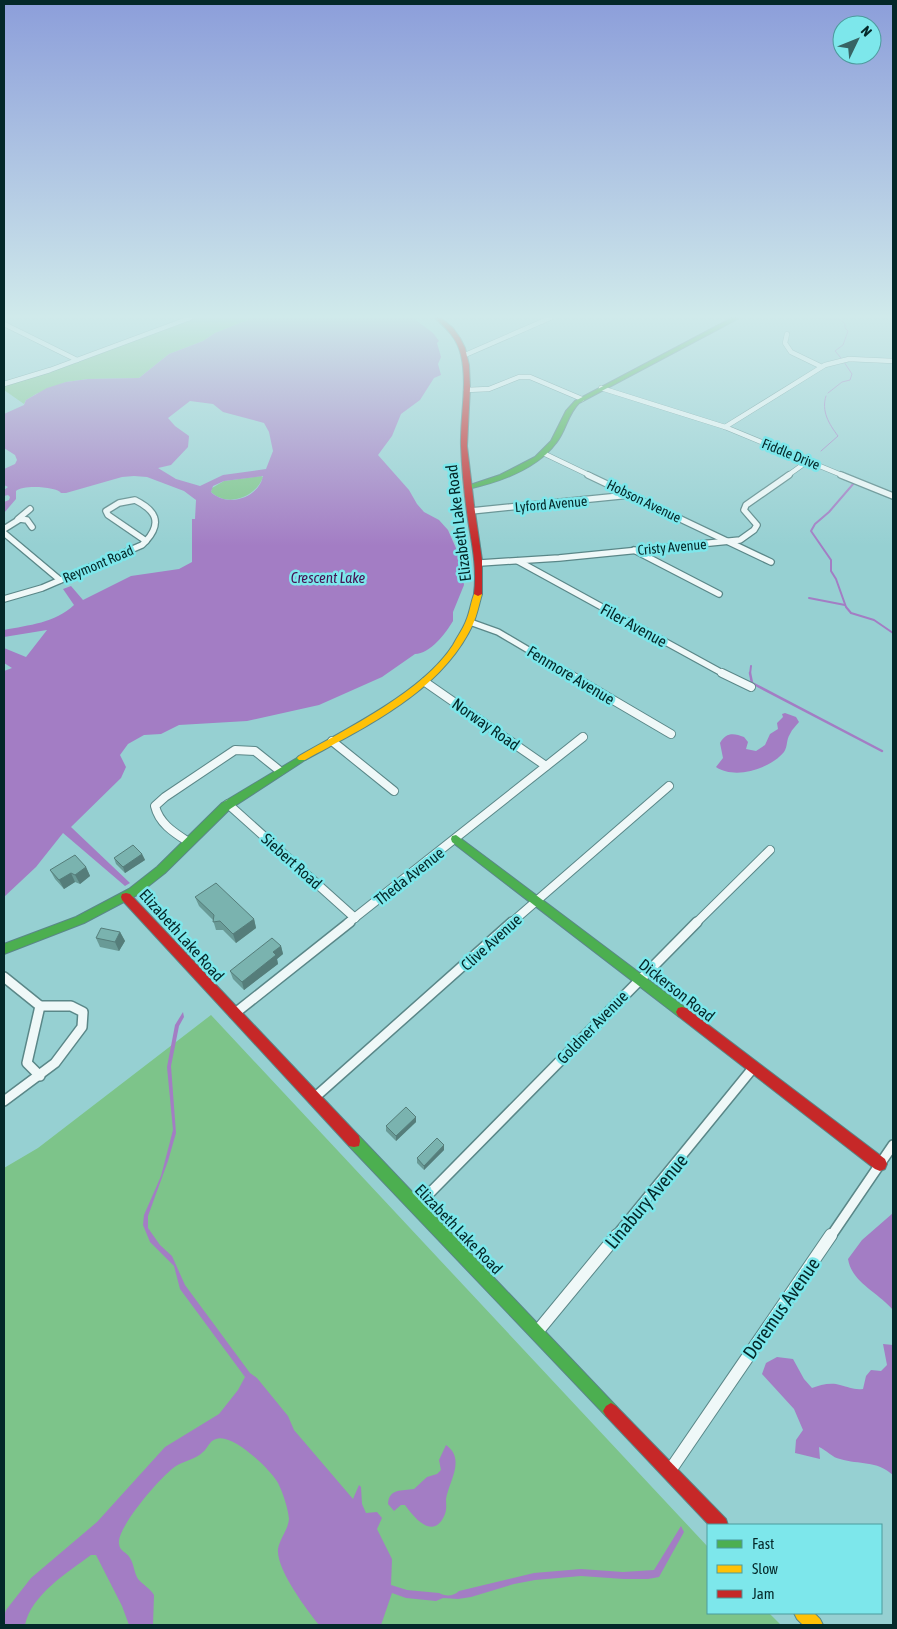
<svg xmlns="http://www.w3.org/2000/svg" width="897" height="1629" viewBox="0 0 897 1629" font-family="'Asap Condensed',sans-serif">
  <rect width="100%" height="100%" fill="#96d0d2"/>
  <g fill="#7dc48a">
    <polygon points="195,318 253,318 215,333 203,341 169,354 139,378 88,379 66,382 36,394 26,400 24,404 4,390 4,386 62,368"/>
    <path d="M261,476L263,477C256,497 228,508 211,492L212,488L224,481Z"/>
    <polygon points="211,1015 708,1547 708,1613 769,1613 781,1625 4,1625 4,1168 38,1148"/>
  </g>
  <g fill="#a37dc4" fill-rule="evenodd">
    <path d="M253,318H413L433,333L439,341L437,343L441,357L438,364L441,375L434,378L420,400L401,414L392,436L378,455L409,490L417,504L424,512L439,520L448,530L459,555L464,585L453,612V621C446,633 430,654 415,654L382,677L319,705L247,721L179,725L161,734L144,735L128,744L120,755L126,767L121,778L71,827L130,883L125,886L63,833L36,867L4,897V671L12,668L4,663V648L26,657L47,630L4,637V630C29,625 55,623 74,605L63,589L71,586L83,600L131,576L179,569L192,562V519H195L196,500L184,491L147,477L134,476L122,477L66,493H61C58,487 23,484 16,491V499L4,513V502L9,500L10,497L8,495L4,496V490L8,487L4,485V469L15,464L17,460L15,455L4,448V414L24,405L26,400L47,388L66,382L88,379L139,378L169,354L203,341L215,333ZM190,401L213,404L223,412L264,423L269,432L273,451L266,469L223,475L200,486L176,479L158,468L171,465L188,447L189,436L175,426L168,418ZM263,476C259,498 227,508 211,492L213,486L224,481Z"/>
    <path d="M785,713L796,717L799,722C796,726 792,729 790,734C786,740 788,746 784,752C770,769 735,780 716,767L723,758L720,743C726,732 734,733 744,737L748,742L746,749L756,751L765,745L770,734L778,729L777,723L783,717L782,714Z"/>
    <path d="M183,1012L184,1017L179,1026L171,1066L176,1133L168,1161L148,1216V1228L160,1245L172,1256L185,1285L250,1373L257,1378L288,1416L294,1430L353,1499L359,1485L361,1487L362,1504L366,1513L377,1512L382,1518L377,1529L392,1559L391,1585L407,1590L439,1593C446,1597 454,1596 459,1591L534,1573L581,1569L623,1572L654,1570L681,1526L684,1532L659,1577L648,1579H624L581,1576L535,1580L514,1584L471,1597L458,1599L443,1598L436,1601L406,1598L392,1593L381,1625H319C307,1610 276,1569 278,1549C280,1538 288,1530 289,1519C288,1508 283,1493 278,1483C271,1470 232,1432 216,1439C209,1441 208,1448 203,1452C196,1459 184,1461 176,1466C162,1475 116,1528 119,1544C120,1552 127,1552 130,1558C134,1564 134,1573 138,1579C143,1585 150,1588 154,1595L153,1625H129L122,1606L96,1555H91C68,1572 31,1595 25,1625H4V1616L6,1610L31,1578L97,1522L165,1447L219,1414L238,1390L245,1377L180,1289L174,1266L150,1242L143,1225L144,1215L161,1176L173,1130L167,1067L175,1025Z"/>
    <path d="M893,1213V1310C878,1292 852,1283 848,1259L862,1240Z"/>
    <path d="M883,1344L893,1345V1475C876,1460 860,1465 840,1459C833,1458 826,1450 819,1447L820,1459L795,1453L796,1440L803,1430L794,1409L762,1374L766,1363L777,1357L793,1359L804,1379L812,1388C820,1385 831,1382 840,1385C849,1387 853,1390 863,1389L866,1376L871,1370L881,1371L887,1365Z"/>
    <path d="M446,1445C466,1459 449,1481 446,1499C446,1504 447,1508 445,1514C434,1541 415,1519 405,1505H401L394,1511L388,1504C389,1488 402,1491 414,1489L427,1477L437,1474L441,1470L439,1460Z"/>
  </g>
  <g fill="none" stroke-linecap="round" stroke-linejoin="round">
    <g stroke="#a37dc4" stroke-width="1">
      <polyline points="813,318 841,320 845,324 845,328 848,331 843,345 835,351 841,358"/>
      <polyline points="828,393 842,382 850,380 852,374 844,362"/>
      <path d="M821,451L838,436C829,424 821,411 826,396"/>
    </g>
    <g stroke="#a37dc4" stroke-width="2">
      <polyline points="854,483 829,512 815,524 811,531 831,560 831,571 836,579 846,607 851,613 874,620 893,633"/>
      <polyline points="809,598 845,605"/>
      <polyline points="750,674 751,666"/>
    </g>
    <polyline stroke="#a37dc4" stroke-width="2.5" points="750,673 752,683 882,751"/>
    <g stroke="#5a8788" stroke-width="5.5">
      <g id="street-far4">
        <polyline points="4,324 77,360"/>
        <polyline points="787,334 785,343 791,352 820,366"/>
        <polyline points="465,355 550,318"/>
        <polyline points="4,384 50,370 190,318"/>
        <polyline points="601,388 725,427 844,476"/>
        <polyline points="466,390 489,389 519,377 530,377 582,399"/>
        <polyline points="725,427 825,365 849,359 893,361"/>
        <polyline points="543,453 591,476"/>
        <polyline points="787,476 808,461"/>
      </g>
    </g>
    <g stroke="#5a8788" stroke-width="8">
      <g id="street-far3">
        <polyline points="588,475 771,562"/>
        <polyline points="841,475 893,496"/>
        <path d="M135,500C155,510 163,522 146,541L108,515L106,511L119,503Z"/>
        <polyline points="471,511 630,495"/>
        <polyline points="18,519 30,509"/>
        <polyline points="4,529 20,519 27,520 32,527"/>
        <polyline points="4,533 60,580"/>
        <polyline points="634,550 719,594"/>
        <polyline points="518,561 724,674"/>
        <polyline points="480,563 559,558 740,540 754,530 757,525 744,510 746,505 789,475"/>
        <polyline points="4,599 42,588 142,545 146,541"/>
        <polyline points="470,622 498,632 569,674"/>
      </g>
    </g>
    <g stroke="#5a8788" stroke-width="10">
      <g id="street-far2">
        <polyline points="567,673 671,734"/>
        <polyline points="722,673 751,687"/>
        <polyline points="425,682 546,766"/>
        <polyline points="332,741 394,791"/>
        <polyline points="228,804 355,918"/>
        <path d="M187,841C173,832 159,823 155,806L165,797L235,750L255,751L280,771"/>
        <polyline points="348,923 583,737"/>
        <polyline points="511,923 669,786"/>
        <polyline points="696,923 770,850"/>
      </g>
    </g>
    <g stroke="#5a8788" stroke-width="12">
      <g id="street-far1">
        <polyline points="4,977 40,1006 71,1006 83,1012 82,1027 55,1063 4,1101"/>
        <polyline points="40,1006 27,1063 40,1076"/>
        <polyline points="234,1014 350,922"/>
        <polyline points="313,1099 512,922"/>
        <polyline points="416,1207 697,922"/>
        <polyline points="616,1236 753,1068"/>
        <polyline points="831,1236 893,1145"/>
      </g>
    </g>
    <g stroke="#5a8788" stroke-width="14">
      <g id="street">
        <polyline points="537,1332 617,1235"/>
        <polyline points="669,1472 831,1235"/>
      </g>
    </g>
    <g stroke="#5a8788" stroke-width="2">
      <g id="fast">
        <path d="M732,318H739L579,403C567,415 566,431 556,443C536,470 499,482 468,489L464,487L500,475L535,457L551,441L566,411L575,401Z"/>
        <polygon points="302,755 305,756 307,758 305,760 230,809 165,873 137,895 84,923 4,954 4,944 76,917 129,889 157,867 222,803"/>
        <polygon points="456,835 686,1008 688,1012 686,1016 682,1017 678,1016 452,842 451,839 452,836"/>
        <polygon points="354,1135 359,1136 616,1406 619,1411 616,1416 611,1419 606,1416 349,1146 348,1141 349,1136"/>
      </g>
    </g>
    <g stroke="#5a8788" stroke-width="2">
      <g id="slow">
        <path d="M475,592H478L482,594C479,604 477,615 473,624C442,691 367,726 305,760H299L297,758L299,756C346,729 424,691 453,645C457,637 463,629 466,621C470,612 471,601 475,592Z"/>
        <polygon points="794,1613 814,1613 820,1619 823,1625 803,1625 797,1619"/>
      </g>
    </g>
    <g stroke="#5a8788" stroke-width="2">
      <g id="jam">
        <path d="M435,318H441L453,328L460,338L465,348L469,365L470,388L467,446L474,505L482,560V594L478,596L474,594C477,571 473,549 469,526C465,500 462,472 461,446C460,415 468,385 461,355C457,338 447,329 435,318Z"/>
        <polygon points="126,893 130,894 359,1136 360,1141 359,1146 354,1147 349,1146 122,900 121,897 122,894"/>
        <polygon points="682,1007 686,1008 885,1159 887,1164 885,1169 880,1171 875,1169 678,1016 676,1012 678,1008"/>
        <polygon points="611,1403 616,1406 726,1519 728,1525 709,1525 606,1416 603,1411 606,1406"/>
      </g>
    </g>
    <use href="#street-far4" stroke="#eff8f8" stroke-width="4.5"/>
    <use href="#street-far3" stroke="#eff8f8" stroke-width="5.5"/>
    <use href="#street-far2" stroke="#eff8f8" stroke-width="8"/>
    <use href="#street-far1" stroke="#eff8f8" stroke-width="9"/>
    <use href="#street" stroke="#eff8f8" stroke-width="12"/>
    <use href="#fast" fill="#4caf50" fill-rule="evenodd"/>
    <use href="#slow" fill="#ffc107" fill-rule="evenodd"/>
    <use href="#jam" fill="#c62828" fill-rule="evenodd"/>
  </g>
  <g fill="#699a96">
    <polygon points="142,854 145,860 125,873 116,864 114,858"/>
    <polygon points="86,867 90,876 80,884 75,882 64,889 55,879 50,870"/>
    <polygon points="195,897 254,919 256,928 236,943 223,930 216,930 213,920 199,906"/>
    <polygon points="120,932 125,941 119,951 100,947 96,938"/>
    <polygon points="281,946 283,954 277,959 278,964 244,990 233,979 230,971"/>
    <polygon points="416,1117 416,1122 396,1141 386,1131 386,1126"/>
    <polygon points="444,1150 424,1170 417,1163 417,1158"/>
  </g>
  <g fill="#557d7a">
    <polygon points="142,854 145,860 125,873 123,867"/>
    <polygon points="86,867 90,876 80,884 75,875"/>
    <polygon points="71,873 75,882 64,889 59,880"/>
    <polygon points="254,919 256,928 236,943 233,934"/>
    <polygon points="120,932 125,941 119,951 115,942"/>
    <polygon points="281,946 283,954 277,959 278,964 244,990 242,982 273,952"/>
    <polygon points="416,1117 416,1122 396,1141 396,1136"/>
    <polygon points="444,1145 444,1150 424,1170 424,1166"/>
  </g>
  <g fill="#7ab3af" stroke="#557d7a">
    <polygon points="133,845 142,854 123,867 114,858"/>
    <polygon points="75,855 86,867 75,875 71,873 59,880 50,870"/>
    <polygon points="216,883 254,919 233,934 220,921 213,922 214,915 195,897"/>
    <polygon points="101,928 120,932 115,942 96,938"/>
    <polygon points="272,938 281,946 273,952 276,955 242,982 230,971"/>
    <polygon points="406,1107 416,1117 396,1136 386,1126"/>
    <polygon points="437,1138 444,1145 424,1166 417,1158"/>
  </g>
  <linearGradient id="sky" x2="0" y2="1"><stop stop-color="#8c9eda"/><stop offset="0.58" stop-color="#d0eaeb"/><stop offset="1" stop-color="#d0eaeb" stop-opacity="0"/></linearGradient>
  <rect width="897" height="546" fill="url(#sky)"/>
  <g text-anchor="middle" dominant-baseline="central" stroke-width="5" stroke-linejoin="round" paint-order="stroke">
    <g font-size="14" fill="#042829" stroke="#7de7eb">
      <text transform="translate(791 454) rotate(22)">Fiddle Drive</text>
      <text transform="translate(644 501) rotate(26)">Hobson Avenue</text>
      <text transform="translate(551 504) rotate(-5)">Lyford Avenue</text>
      <text transform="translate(672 547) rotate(-5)">Cristy Avenue</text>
      <text transform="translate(98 564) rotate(-23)">Reymont Road</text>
    </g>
    <g font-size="15" font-style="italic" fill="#451152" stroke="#7de7eb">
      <text x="328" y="577">Crescent Lake</text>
    </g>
    <g font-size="16" fill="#042829" stroke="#7de7eb">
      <text transform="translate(458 523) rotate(-97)">Elizabeth Lake Road</text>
      <text transform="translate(634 625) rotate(29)">Filer Avenue</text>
      <text transform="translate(571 675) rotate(31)">Fenmore Avenue</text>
      <text transform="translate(486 724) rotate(35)">Norway Road</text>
      <text transform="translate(292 861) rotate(42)">Siebert Road</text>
      <text transform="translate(409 876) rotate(-38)">Theda Avenue</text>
      <text transform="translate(182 935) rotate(48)">Elizabeth Lake Road</text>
      <text transform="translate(491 942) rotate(-42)">Clive Avenue</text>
      <text transform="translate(677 990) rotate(38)">Dickerson Road</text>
      <text transform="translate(592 1027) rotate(-46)">Goldner Avenue</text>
      <text transform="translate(459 1229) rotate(46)">Elizabeth Lake Road</text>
    </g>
    <g font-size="19" fill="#042829" stroke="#7de7eb">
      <text transform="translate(646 1201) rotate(-50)">Linabury Avenue</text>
      <text transform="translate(781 1308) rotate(-55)">Doremus Avenue</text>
    </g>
  </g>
  <rect width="897" height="1629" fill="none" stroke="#042829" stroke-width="10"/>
  <rect x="707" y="1524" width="175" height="90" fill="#7de7eb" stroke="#4d9b9d"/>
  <rect x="717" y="1540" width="25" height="8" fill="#4caf50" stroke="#4d9b9d"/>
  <text x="752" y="1549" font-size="15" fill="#042829">Fast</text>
  <rect x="717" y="1565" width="25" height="8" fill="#ffc107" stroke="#4d9b9d"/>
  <text x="752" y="1574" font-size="15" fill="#042829">Slow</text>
  <rect x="717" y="1590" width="25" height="8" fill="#c62828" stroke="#4d9b9d"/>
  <text x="752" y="1599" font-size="15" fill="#042829">Jam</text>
  <g transform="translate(857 40) rotate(47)"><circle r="24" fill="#7de7eb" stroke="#4d9b9d"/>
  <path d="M0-4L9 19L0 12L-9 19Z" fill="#376364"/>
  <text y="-8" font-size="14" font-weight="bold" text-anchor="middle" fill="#042829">N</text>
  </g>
</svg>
